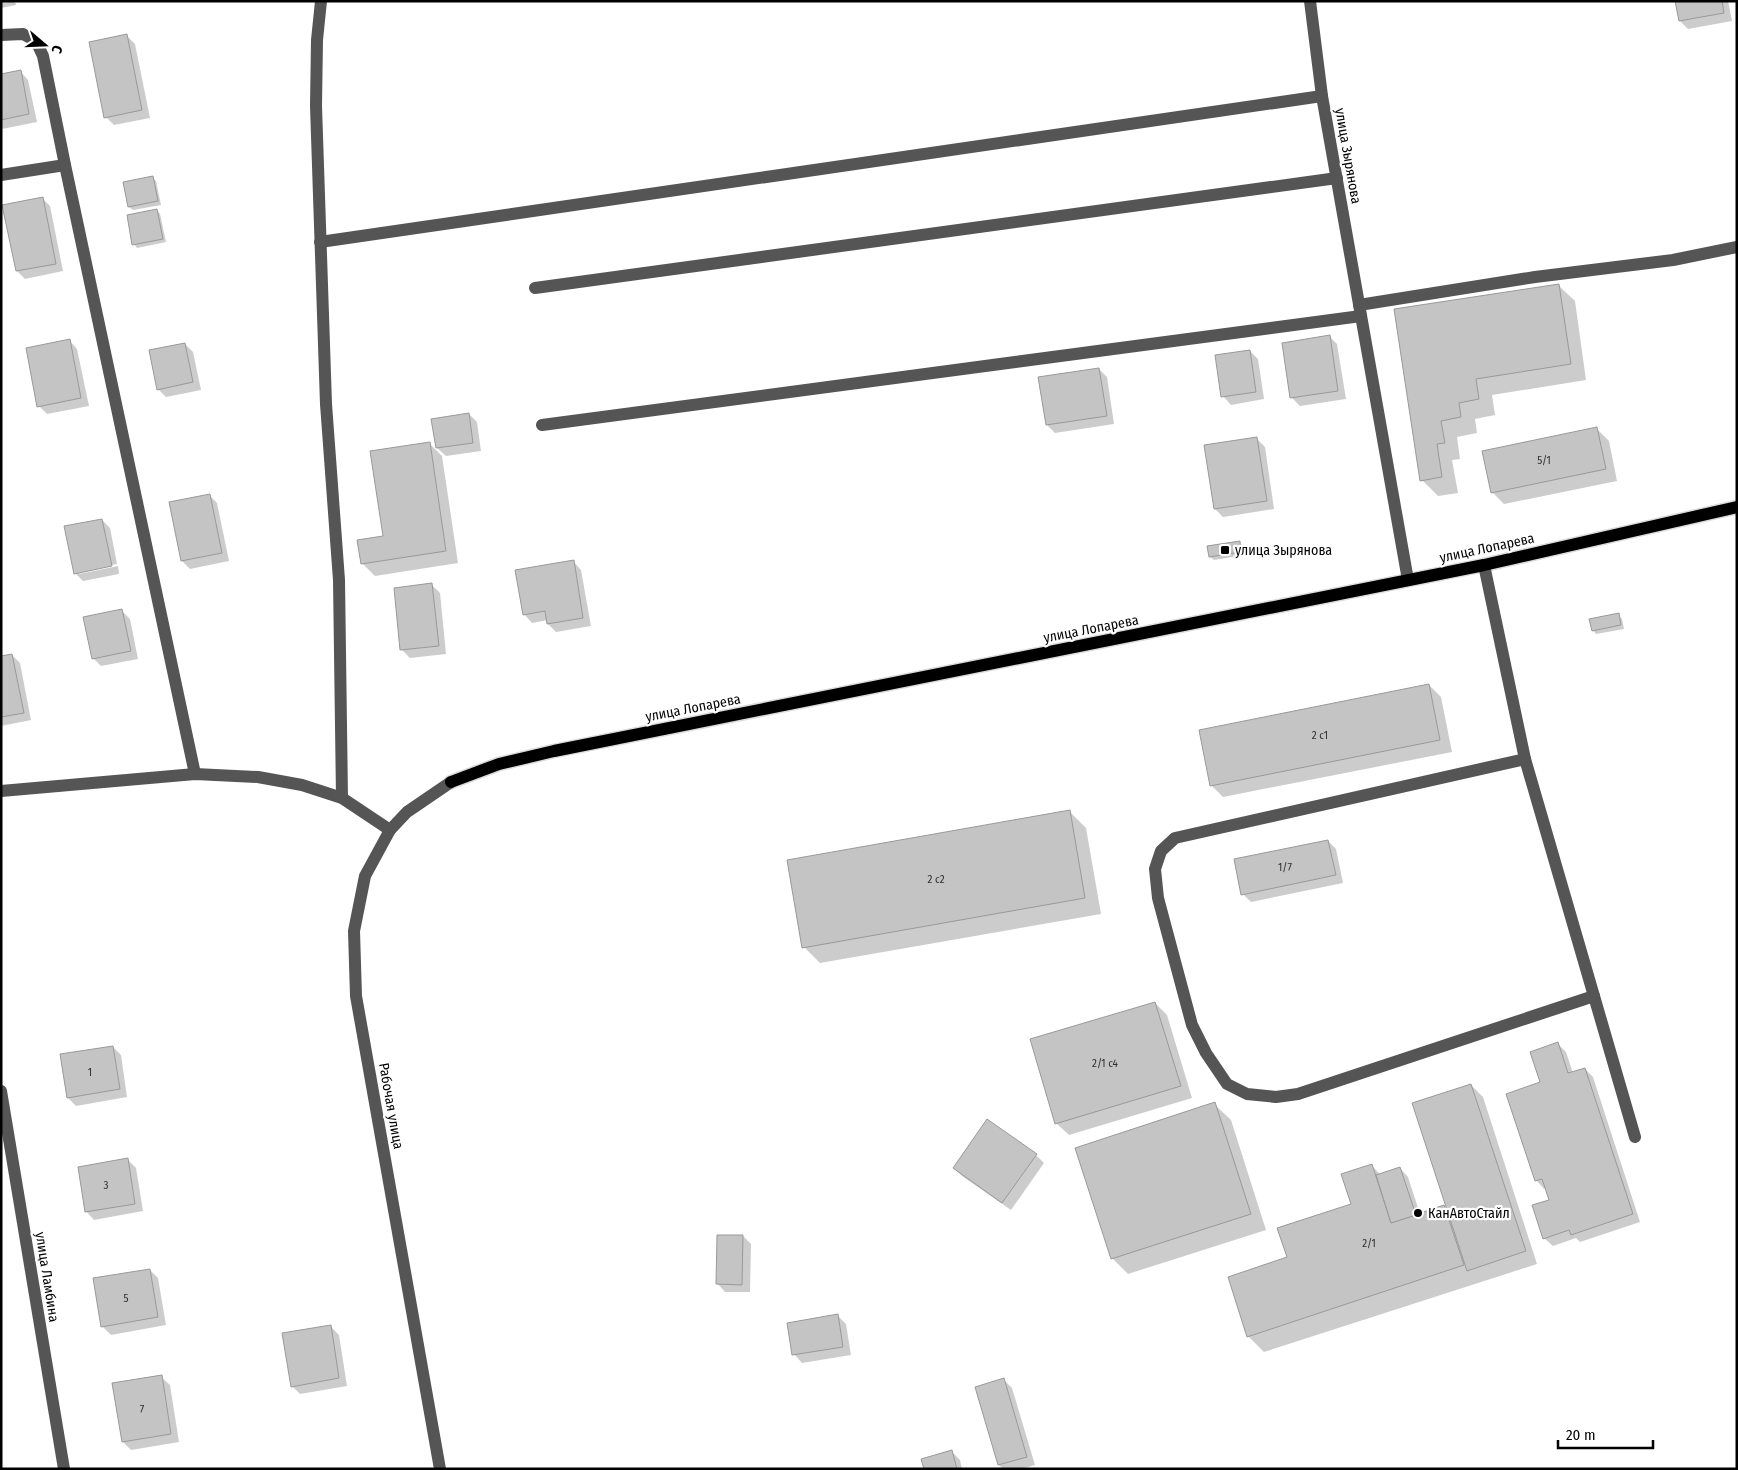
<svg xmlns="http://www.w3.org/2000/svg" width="1738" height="1470" viewBox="0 0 1738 1470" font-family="'Fira Sans Condensed',sans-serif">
  <rect width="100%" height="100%" fill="#fff"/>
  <g fill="#0003">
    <polygon points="1,1 15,1 16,5 1,8"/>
    <polygon points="1676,1 1728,1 1732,21 1688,29 1680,21"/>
    <polygon points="127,36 135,44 150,118 114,125 106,117"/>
    <polygon points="20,71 28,80 37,122 2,129 1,75"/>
    <polygon points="152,177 156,181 161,205 133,210 129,207"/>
    <polygon points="42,198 50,206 63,271 25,279 17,271 4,206"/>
    <polygon points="157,210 160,214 166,242 137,248 134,244"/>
    <polygon points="1558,285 1575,301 1586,380 1492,395 1495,415 1475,419 1477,433 1457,437 1460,459 1452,460 1458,493 1438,496 1422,480 1396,310"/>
    <polygon points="1329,336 1337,344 1346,399 1300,406 1292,398 1284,344"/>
    <polygon points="69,340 77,349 89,406 47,414 39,406"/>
    <polygon points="185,344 193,352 201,390 166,397 158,389"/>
    <polygon points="1250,351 1258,359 1264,399 1231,405 1223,396"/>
    <polygon points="1099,369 1107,377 1114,424 1055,433 1047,425 1040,378"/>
    <polygon points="469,414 477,422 481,451 446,456 437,448 433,420"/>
    <polygon points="1596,428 1609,441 1617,481 1504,504 1492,492"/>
    <polygon points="1256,438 1265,447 1274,509 1223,517 1215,509"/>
    <polygon points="430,444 442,456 458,563 375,576 362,563 385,537"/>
    <polygon points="209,495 217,503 229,561 190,569 182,561"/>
    <polygon points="102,520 110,528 117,564 79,571 79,574 118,566 119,574 83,581 75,573"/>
    <polygon points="1239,542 1243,546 1244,555 1214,560 1210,557"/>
    <polygon points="573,561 581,570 591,626 556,632 548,624 548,620 532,623 524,614"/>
    <polygon points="432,585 440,593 446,654 410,658 402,650"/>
    <polygon points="122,611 130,619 138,659 101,666 93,658"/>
    <polygon points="1618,615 1622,619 1624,629 1596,634 1593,630"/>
    <polygon points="12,655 20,663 31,720 1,726 1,657"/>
    <polygon points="1429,685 1441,697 1452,752 1223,797 1211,785"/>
    <polygon points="1070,812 1086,828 1101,914 820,963 804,947"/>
    <polygon points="1328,841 1336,849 1343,883 1251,902 1243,894"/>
    <polygon points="1155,1003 1167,1015 1192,1098 1069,1135 1056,1123"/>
    <polygon points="1558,1044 1566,1052 1573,1073 1585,1069 1593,1077 1640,1222 1580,1242 1576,1238 1553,1246 1544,1238 1550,1200 1546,1188 1544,1189 1536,1180 1542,1083"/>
    <polygon points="113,1047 121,1055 127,1097 76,1106 68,1098"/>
    <polygon points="1471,1085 1483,1097 1537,1264 1264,1352 1248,1336 1288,1258 1353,1205 1372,1166 1381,1175 1400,1168 1408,1177 1420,1214 1444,1207 1450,1212"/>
    <polygon points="1214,1104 1231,1120 1266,1230 1128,1274 1112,1258"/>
    <polygon points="1036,1155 1044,1163 1011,1210 962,1176 954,1168"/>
    <polygon points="128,1160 136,1168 143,1211 94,1220 86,1211"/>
    <polygon points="743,1236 751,1244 750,1292 725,1292 717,1283"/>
    <polygon points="150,1270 158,1278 166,1325 111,1335 102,1326"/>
    <polygon points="838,1316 846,1324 851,1355 802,1363 794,1354"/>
    <polygon points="330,1326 339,1335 347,1386 300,1394 292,1386"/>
    <polygon points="161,1377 170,1385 179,1442 131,1450 123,1442"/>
    <polygon points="1004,1380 1012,1388 1035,1465 1021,1469 1003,1469 999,1465 977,1387"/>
    <polygon points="951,1451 960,1460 962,1469 925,1469"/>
  </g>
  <g fill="#c4c4c4" stroke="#999">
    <polygon points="1675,1 1722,1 1724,13 1679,21"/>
    <polygon points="127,34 142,110 104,118 89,42"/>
    <polygon points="21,70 29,114 1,120 1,74"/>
    <polygon points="153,176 158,201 128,207 123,182"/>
    <polygon points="43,197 56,264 16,271 2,205"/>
    <polygon points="157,209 163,239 132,245 127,215"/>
    <polygon points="1559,284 1571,364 1476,379 1479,399 1459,403 1461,417 1441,421 1445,443 1437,444 1442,477 1420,481 1394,309"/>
    <polygon points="1330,335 1338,391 1290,398 1282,343"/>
    <polygon points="70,339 81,398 37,407 26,348"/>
    <polygon points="185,343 193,382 157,390 149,350"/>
    <polygon points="1250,350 1256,392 1221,397 1215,355"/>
    <polygon points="1099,368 1107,416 1046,425 1038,377"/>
    <polygon points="469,413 473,443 436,448 431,419"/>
    <polygon points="1597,427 1606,469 1491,493 1482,451"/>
    <polygon points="1257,437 1267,501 1214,509 1204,445"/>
    <polygon points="430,442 446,551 361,564 357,540 383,536 370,451"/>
    <polygon points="210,494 222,553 181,561 169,502"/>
    <polygon points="102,519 112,566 74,574 64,526"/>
    <polygon points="1240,541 1241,552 1209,557 1207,546"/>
    <polygon points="574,560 583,618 547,624 545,611 523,615 515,570"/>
    <polygon points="432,583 439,646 400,650 394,588"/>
    <polygon points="122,609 131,651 92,659 83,617"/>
    <polygon points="1619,613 1621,625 1592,631 1589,619"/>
    <polygon points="12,654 24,713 1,717 1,656"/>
    <polygon points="1429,684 1440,740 1210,786 1199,730"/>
    <polygon points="1070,810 1085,898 802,948 787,860"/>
    <polygon points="1328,840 1336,875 1241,895 1234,859"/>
    <polygon points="1155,1002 1181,1086 1055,1124 1030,1039"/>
    <polygon points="1558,1042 1568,1073 1585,1068 1633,1214 1571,1235 1569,1230 1543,1239 1532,1205 1549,1200 1542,1179 1535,1181 1506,1094 1540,1082 1530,1052"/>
    <polygon points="113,1046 120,1089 67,1098 60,1054"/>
    <polygon points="1471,1084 1526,1251 1467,1271 1412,1103"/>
    <polygon points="1215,1102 1251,1214 1111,1259 1075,1148"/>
    <polygon points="987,1119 1037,1154 1002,1203 953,1168"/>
    <polygon points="128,1158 135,1204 85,1212 78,1167"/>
    <polygon points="1372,1164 1391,1223 1444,1205 1464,1265 1247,1337 1228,1277 1287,1257 1277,1228 1351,1204 1341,1174"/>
    <polygon points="1400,1167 1416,1215 1391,1223 1376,1175"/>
    <polygon points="717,1235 743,1235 742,1285 716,1284"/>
    <polygon points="150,1269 158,1317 101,1327 93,1278"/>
    <polygon points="838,1314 843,1347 792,1355 787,1323"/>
    <polygon points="331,1325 339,1378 291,1387 282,1333"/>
    <polygon points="162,1375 171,1434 122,1442 112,1383"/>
    <polygon points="1004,1378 1027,1457 998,1465 975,1387"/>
    <polygon points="952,1450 957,1469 924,1469 921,1459"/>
  </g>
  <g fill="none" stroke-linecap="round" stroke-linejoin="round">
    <g stroke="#dbdbdb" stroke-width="15">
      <polyline id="major" points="451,782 499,764 554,751 1484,565 1737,507"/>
    </g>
    <g stroke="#555" stroke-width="12">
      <polyline points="321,1 317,40 316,106 326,404 339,580 342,798"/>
      <polyline points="1310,1 1322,96 1408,580"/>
      <polyline points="1,35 23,34 36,41 43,56 65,165 195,774"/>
      <polyline points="1,175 65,165"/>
      <polyline points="320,242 1322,96"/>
      <polyline points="535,288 1337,178"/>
      <polyline points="1359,305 1535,277 1673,260 1737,247"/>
      <polyline points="542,425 1361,316"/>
      <polyline points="1484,565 1525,759 1635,1137"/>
      <polyline points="1525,759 1175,838 1161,851 1155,869 1158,898 1192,1025 1206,1053 1227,1084 1247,1094 1276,1097 1298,1094 1594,996"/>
      <polyline points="1,791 195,774 258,777 302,785 342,798 390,830"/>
      <polyline points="1,1091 64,1469"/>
      <polyline points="440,1469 356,996 354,931 365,876 390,830 407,812 451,782"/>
    </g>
    <use href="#major" stroke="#000" stroke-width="12"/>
  </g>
  <g fill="#000" stroke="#fff" stroke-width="2">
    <rect x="1220" y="545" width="10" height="10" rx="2.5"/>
    <circle cx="1418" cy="1213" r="5"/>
  </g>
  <g text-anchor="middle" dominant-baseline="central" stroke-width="4.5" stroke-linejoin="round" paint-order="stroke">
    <g font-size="11" fill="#313131">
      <text x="1544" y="460">5/1</text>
      <text x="1320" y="735">2 с1</text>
      <text x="1285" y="867">1/7</text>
      <text x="936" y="879">2 с2</text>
      <text x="1105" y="1063">2/1 с4</text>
      <text x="90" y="1072">1</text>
      <text x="106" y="1185">3</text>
      <text x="1369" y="1243">2/1</text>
      <text x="126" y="1298">5</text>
      <text x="142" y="1409">7</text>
    </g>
    <g font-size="14" fill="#000" stroke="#fff">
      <text transform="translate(1348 156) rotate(80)">улица Зырянова</text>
      <text transform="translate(1487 548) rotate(-12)">улица Лопарева</text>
      <text transform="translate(1091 629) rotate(-11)">улица Лопарева</text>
      <text transform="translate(693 708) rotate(-11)">улица Лопарева</text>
      <text transform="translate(391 1106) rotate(80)">Рабочая улица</text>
      <text transform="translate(47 1277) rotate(81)">улица Ламбина</text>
    </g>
    <g font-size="14" fill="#000" stroke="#fff" text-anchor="start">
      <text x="1235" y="550">улица Зырянова</text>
      <text x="1428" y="1213">КанАвтоСтайл</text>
    </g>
  </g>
  <rect width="1738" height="1470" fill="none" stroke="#000000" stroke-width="5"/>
  <g transform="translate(45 45) rotate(109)" stroke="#ffffff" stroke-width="4" paint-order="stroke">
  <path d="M0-4L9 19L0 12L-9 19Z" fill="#000000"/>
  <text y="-8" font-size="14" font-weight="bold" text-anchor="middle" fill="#000000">С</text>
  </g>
  <path d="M1558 1440v8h95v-8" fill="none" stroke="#000000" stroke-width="2.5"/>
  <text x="1566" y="1440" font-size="15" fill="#000000" stroke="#ffffff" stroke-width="4" paint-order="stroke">20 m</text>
</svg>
